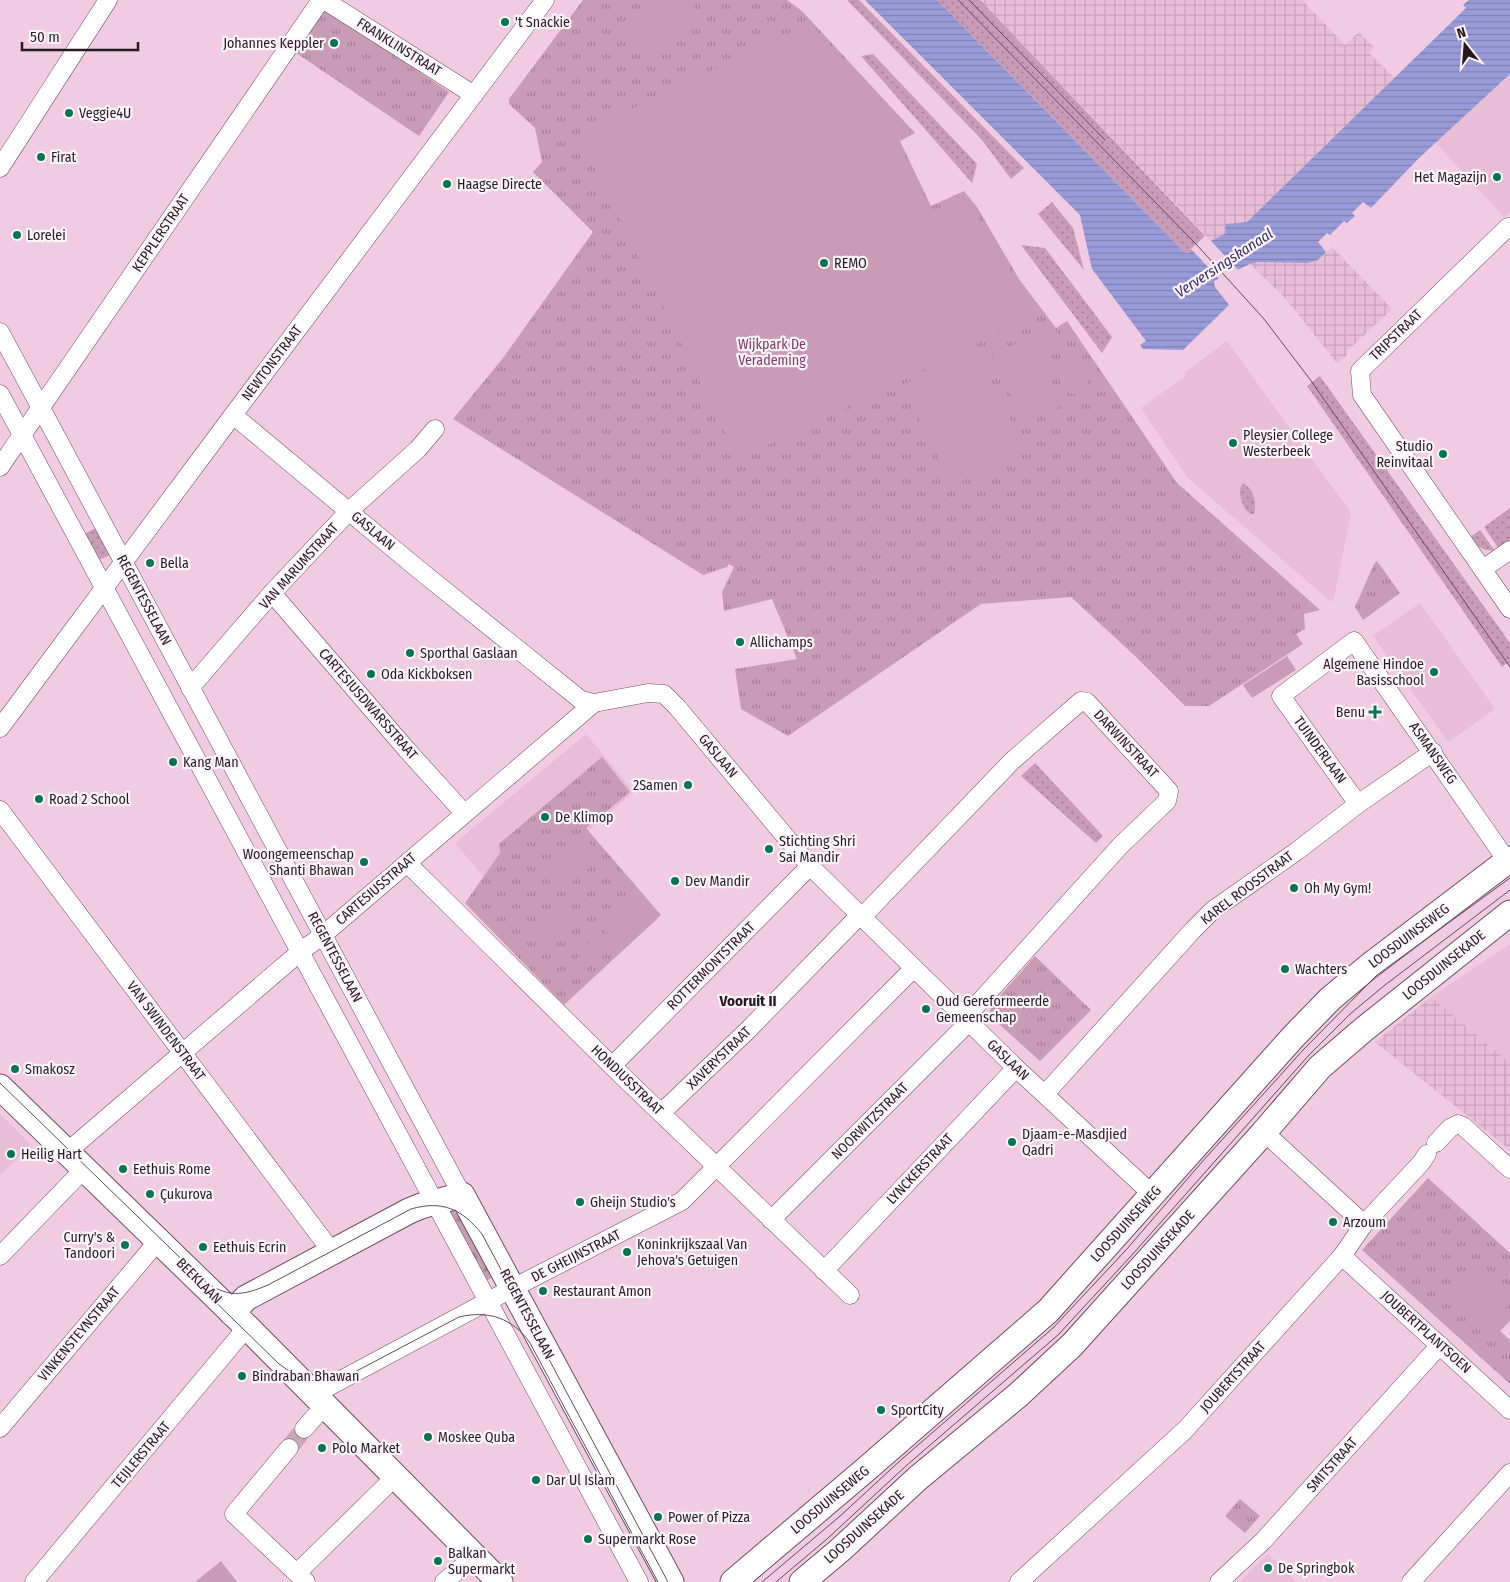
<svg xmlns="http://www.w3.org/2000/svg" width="1510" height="1582" viewBox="0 0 1510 1582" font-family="'Fira Sans Condensed',sans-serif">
  <defs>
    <pattern id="industrial-grid" width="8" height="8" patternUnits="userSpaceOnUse" patternTransform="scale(1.25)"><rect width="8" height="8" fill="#e8bdd6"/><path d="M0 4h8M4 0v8" fill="none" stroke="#c7a2b7"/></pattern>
    <pattern id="grass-dots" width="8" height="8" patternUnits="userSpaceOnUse" patternTransform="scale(1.25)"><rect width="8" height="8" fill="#c99cb6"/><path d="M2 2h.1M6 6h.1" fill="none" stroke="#a37e94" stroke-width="1.8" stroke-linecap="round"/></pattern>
    <pattern id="forest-firs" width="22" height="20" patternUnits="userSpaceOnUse" patternTransform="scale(1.25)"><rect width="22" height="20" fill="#c99cb6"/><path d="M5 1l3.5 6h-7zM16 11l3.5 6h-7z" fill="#a37e94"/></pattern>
    <pattern id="park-tufts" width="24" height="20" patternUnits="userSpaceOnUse" patternTransform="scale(1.25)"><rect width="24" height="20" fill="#c99cb6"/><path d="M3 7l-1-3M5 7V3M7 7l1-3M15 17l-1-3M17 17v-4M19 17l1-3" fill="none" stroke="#a37e94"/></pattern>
    <pattern id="water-rules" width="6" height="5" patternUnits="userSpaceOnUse" patternTransform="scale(1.25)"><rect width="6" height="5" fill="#9a9cda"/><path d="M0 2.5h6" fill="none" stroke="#7d7eb0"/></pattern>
  </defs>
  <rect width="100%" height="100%" fill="#f1cbe1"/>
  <g fill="#e8bdd6">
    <polygon points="1510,74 1510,212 1504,217 1436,143"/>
    <polygon points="1227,341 1351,513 1334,598 1331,602 1188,478 1141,408 1186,376 1184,373"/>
    <polygon points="1420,603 1495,709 1448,742 1373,636"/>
    <polygon points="586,734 634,792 504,901 455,843"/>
    <polygon points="1510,944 1510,1063 1431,997"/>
    <polygon points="0,1114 31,1145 0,1175"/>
    <polygon points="1268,1554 1297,1582 1239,1582"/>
  </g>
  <g fill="url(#industrial-grid)">
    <polygon points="980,0 1302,0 1345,45 1359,32 1374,47 1369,53 1395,78 1247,222 1226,224 1226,233 1211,241"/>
    <polygon points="1332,247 1392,309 1347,351 1347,355 1337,363 1286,299 1250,264 1259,262 1318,260"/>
    <polygon points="1431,997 1510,1063 1510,1150 1375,1042"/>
  </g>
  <g fill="url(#grass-dots)">
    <polygon points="847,0 859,0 1024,168 1011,179 982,140"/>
    <polygon points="937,0 980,0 1205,236 1191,249 1193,251 1188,253 1184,252"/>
    <polygon points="873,54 977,164 972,183 861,56"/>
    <polygon points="1052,202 1073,228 1084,270 1038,214"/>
    <polygon points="1021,245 1045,248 1112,337 1102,353"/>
    <polygon points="1320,376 1510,643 1510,667 1507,663 1502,667 1307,386"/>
    <path d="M1243,483C1254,489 1257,503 1254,514H1250C1242,507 1236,492 1243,483Z"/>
    <polygon points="1510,508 1510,540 1499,549 1484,527"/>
    <polygon points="98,527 110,555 99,560 82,535"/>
    <path d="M1480,530L1495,551C1482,550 1477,548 1470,537Z"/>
    <polygon points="1035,763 1103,836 1096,843 1021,776"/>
  </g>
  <polygon fill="url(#forest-firs)" points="453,1211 468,1221 500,1273 482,1283 445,1213"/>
  <g fill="url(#park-tufts)">
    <polygon points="583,0 787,0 802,11 915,133 900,141 931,206 964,191 977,207 1019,279 1056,328 1067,321 1177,483 1320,610 1304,614 1305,629 1296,634 1303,644 1209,706 1185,706 1134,655 1071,597 981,604 788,736 741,709 735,669 797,659 772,599 724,611 722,592 734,567 729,564 727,567 703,575 453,419 503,358 593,232 533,172 542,162 535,128 509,104 509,99"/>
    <polygon points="326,9 449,92 419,136 296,53"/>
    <polygon points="1377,561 1400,593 1363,620 1355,607 1374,564"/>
    <polygon points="602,757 630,792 586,828 661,915 564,1005 465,903 500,853 499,844"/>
    <polygon points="1035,956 1091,1010 1040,1061 990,1016 990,1007"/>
    <polygon points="1428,1178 1510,1253 1510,1321 1500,1331 1510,1340 1510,1384 1362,1250"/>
    <polygon points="1240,1499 1260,1516 1245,1533 1225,1516"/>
  </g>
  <g fill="#c99cb6">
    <polygon points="660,0 689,0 703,19 645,62 621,29"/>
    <polygon points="810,23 911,133 896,139 932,211 964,196 1038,314 738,460 579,134"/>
    <polygon points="1054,326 1063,345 1040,356 1063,405 1024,423 992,355"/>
    <polygon points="975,349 1026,450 952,486 903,385"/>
    <circle cx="1074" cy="380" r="14"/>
    <polygon points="1287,656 1296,670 1252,698 1243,685"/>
    <polygon points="586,839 602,857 560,892 544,875"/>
    <polygon points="634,893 657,919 622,951 598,923"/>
    <polygon points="558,904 577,924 551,947 533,927"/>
    <polygon points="594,934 603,940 577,977 569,972"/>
    <polygon points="1482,1267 1510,1292 1510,1303 1490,1325 1456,1294"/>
    <polygon points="221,1561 237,1582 195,1582"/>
  </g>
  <polygon fill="url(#water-rules)" points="865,0 937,0 1184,252 1188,253 1226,233 1225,224 1247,222 1466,8 1463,5 1469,0 1510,0 1510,74 1418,159 1371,208 1363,202 1352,213 1355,216 1347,223 1344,221 1330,235 1327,233 1318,242 1326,252 1318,260 1307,263 1259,262 1250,264 1214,281 1215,287 1229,305 1183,350 1143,349 1140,345 1146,341 1092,269 1080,215"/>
  <polygon fill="#f1cbe1" points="1209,240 1211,241 1240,272 1221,281 1191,249"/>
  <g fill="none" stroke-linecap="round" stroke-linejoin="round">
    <polyline stroke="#c8a7bb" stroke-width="18" stroke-dasharray="18 9" stroke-linecap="butt" points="289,1448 304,1429"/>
    <g stroke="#6d4e60" stroke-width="19">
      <g id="street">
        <polyline points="324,0 474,95"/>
        <polyline points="0,168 108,0"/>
        <polyline points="1510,229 1508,227 1360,371 1362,395 1510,609"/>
        <path d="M0,332C155,619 308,907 462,1195"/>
        <polyline points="0,394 639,1582"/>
        <polyline points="233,415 418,569 581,700 594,703 648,693 664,694 677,707 810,866 1016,1068 1152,1194"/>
        <polyline points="0,467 321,0"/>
        <polyline points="1483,569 1510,550"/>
        <polyline points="272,593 407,750 464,813"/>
        <polyline points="190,688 272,593 349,511 418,449 435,429"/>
        <polyline points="0,728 233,415 545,0"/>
        <polyline points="1358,804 1281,696 1354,641 1510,865"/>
        <polyline points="0,810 332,1252"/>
        <polyline points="407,863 612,1066 850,1295"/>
        <polyline points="862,917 1012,761 1081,701 1087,702 1169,791 1167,801 1120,846 965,1018"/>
        <polyline points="612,1066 810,866"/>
        <polyline points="1045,1094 1193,930 1213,910 1297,851 1358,804 1433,752"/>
        <polyline points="661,1113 747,1031 860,915"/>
        <polyline points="1264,1132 1364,1224"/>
        <polyline points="1436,1143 1450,1128 1458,1124 1463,1126 1510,1169"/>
        <polyline points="67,1152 300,952 323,935 594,703"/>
        <polyline points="771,1220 969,1022"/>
        <polyline points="0,1256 84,1169"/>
        <polyline points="1342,1256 1510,1410"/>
        <polyline points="824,1271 1016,1068"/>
        <polyline points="313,1395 511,1289 682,1201 914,968"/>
        <polyline points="0,1428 158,1241"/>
        <polyline points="304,1429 324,1406"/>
        <polyline points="289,1448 234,1514 306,1582"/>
        <polyline points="297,1573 396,1476"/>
        <polyline points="34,1582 247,1327"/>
        <polyline points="444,1582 474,1557"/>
        <polyline points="1019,1582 1185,1430 1342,1256 1364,1224 1421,1163 1427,1154"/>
        <polyline points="1219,1582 1263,1541 1440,1345"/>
        <polyline points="1411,1582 1510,1473"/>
      </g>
    </g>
    <g stroke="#6d4e60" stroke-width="27">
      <g id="secondary">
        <polyline points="0,1087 247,1327 500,1582"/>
        <polyline points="232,1313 246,1298 409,1211 421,1206 462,1195 671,1582"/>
        <polyline points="733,1582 864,1471 1048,1311 1294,1036 1330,999 1368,967 1510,859"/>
        <polyline points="802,1582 839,1551 918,1478 1017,1396 1072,1345 1264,1132 1320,1067 1363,1030 1510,913"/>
      </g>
    </g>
    <use href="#street" stroke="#fff" stroke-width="18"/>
    <use href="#secondary" stroke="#fff" stroke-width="25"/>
    <g stroke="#614d59" stroke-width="1">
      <polyline points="958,0 1196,244 1264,319 1312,382 1510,667"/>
      <polyline points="969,0 1105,140"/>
      <path d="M0,1083L203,1280C227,1298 242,1296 268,1285L411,1209C442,1200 462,1209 482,1234L668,1582"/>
      <path d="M192,1279L278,1363L293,1374L310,1380L324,1382L332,1381L347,1376L459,1317C488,1310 513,1318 530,1343L658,1582"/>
      <polyline points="762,1582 839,1517 902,1459 1053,1328 1126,1250 1202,1162 1304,1049 1377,975 1510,878"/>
      <polyline points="776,1582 827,1539 907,1465 1058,1335 1131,1256 1309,1055 1350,1014 1385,985 1510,890"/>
    </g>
  </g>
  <g fill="#037651" stroke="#fef6fb" stroke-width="2">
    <circle cx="505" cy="22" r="5"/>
    <circle cx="334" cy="43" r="5"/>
    <circle cx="69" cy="113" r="5"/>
    <circle cx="41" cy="157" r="5"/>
    <circle cx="1497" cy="177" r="5"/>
    <circle cx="447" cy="184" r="5"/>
    <circle cx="17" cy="235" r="5"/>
    <circle cx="824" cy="263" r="5"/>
    <circle cx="1233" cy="443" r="5"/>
    <circle cx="1443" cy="454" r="5"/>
    <circle cx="150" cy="563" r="5"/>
    <circle cx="740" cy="642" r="5"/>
    <circle cx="410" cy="653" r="5"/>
    <circle cx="1434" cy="672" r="5"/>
    <circle cx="371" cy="674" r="5"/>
    <path d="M1372.5 704.5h5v5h5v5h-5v5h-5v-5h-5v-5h5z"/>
    <circle cx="173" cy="762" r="5"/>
    <circle cx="688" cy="785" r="5"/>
    <circle cx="39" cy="799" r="5"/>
    <circle cx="545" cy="817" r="5"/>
    <circle cx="769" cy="849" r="5"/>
    <circle cx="364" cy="862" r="5"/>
    <circle cx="675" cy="881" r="5"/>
    <circle cx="1294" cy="888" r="5"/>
    <circle cx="1285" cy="969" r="5"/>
    <circle cx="926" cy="1009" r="5"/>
    <circle cx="15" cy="1069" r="5"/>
    <circle cx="1012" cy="1142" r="5"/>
    <circle cx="11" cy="1154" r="5"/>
    <circle cx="123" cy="1169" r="5"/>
    <circle cx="150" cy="1194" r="5"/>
    <circle cx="580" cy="1202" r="5"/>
    <circle cx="1333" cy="1222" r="5"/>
    <circle cx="125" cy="1245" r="5"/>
    <circle cx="203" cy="1247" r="5"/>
    <circle cx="627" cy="1252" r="5"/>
    <circle cx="543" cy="1291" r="5"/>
    <circle cx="242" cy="1376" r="5"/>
    <circle cx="881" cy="1410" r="5"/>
    <circle cx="428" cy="1437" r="5"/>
    <circle cx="322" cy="1448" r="5"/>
    <circle cx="536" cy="1480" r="5"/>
    <circle cx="658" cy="1517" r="5"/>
    <circle cx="588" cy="1539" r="5"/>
    <circle cx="438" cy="1561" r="5"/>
    <circle cx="1268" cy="1568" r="5"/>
  </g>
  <g text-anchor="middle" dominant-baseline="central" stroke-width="4.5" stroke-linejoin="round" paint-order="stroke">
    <g font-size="14" fill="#261921" stroke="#fef6fb" text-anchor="start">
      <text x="515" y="22">'t Snackie</text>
      <text x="324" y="43" text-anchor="end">Johannes Keppler</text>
      <text x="79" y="113">Veggie4U</text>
      <text x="51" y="157">Firat</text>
      <text x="1487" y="177" text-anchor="end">Het Magazijn</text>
      <text x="457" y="184">Haagse Directe</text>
      <text x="27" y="235">Lorelei</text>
      <text x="834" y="263">REMO</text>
      <text x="1243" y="435">Pleysier College<tspan x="1243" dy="16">Westerbeek</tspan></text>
      <text x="1433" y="446" text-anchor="end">Studio<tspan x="1433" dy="16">Reinvitaal</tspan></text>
      <text x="160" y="563">Bella</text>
      <text x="750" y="642">Allichamps</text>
      <text x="420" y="653">Sporthal Gaslaan</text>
      <text x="1424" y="664" text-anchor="end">Algemene Hindoe<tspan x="1424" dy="16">Basisschool</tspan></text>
      <text x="381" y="674">Oda Kickboksen</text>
      <text x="1365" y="712" text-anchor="end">Benu</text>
      <text x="183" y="762">Kang Man</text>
      <text x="678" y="785" text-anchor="end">2Samen</text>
      <text x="49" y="799">Road 2 School</text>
      <text x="555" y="817">De Klimop</text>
      <text x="779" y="841">Stichting Shri<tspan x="779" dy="16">Sai Mandir</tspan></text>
      <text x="354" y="854" text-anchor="end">Woongemeenschap<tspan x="354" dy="16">Shanti Bhawan</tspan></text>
      <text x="685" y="881">Dev Mandir</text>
      <text x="1304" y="888">Oh My Gym!</text>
      <text x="1295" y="969">Wachters</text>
      <text x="936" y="1001">Oud Gereformeerde<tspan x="936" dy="16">Gemeenschap</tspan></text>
      <text x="25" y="1069">Smakosz</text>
      <text x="1022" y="1134">Djaam-e-Masdjied<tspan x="1022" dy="16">Qadri</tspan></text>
      <text x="21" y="1154">Heilig Hart</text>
      <text x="133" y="1169">Eethuis Rome</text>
      <text x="160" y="1194">Çukurova</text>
      <text x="590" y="1202">Gheijn Studio's</text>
      <text x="1343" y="1222">Arzoum</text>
      <text x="115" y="1237" text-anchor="end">Curry's &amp;<tspan x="115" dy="16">Tandoori</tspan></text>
      <text x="637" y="1244">Koninkrijkszaal Van<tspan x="637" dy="16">Jehova's Getuigen</tspan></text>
      <text x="213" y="1247">Eethuis Ecrin</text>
      <text x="553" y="1291">Restaurant Amon</text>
      <text x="252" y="1376">Bindraban Bhawan</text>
      <text x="891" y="1410">SportCity</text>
      <text x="438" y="1437">Moskee Quba</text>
      <text x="332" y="1448">Polo Market</text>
      <text x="546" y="1480">Dar Ul Islam</text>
      <text x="668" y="1517">Power of Pizza</text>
      <text x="598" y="1539">Supermarkt Rose</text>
      <text x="448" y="1553">Balkan<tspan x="448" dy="16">Supermarkt</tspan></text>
      <text x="1278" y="1568">De Springbok</text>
    </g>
    <g font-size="14" fill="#261921" stroke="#fef6fb">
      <text transform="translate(399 47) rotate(32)">FRANKLINSTRAAT</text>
      <text transform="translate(161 233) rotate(-56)">KEPPLERSTRAAT</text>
      <text transform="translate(1396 335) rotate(-44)">TRIPSTRAAT</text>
      <text transform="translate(272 363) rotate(-53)">NEWTONSTRAAT</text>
      <text transform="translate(373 531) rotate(40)">GASLAAN</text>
      <text transform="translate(299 566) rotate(-48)">VAN MARUMSTRAAT</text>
      <text transform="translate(144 600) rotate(62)">REGENTESSELAAN</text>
      <text transform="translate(368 704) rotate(49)">CARTESIUSDWARSSTRAAT</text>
      <text transform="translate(1126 744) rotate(47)">DARWINSTRAAT</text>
      <text transform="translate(1320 750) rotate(54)">TUINDERLAAN</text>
      <text transform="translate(1433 753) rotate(55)">ASMANSWEG</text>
      <text transform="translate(718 756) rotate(50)">GASLAAN</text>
      <text transform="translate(1247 888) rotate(-37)">KAREL ROOSSTRAAT</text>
      <text transform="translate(376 889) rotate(-41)">CARTESIUSSTRAAT</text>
      <text transform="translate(1409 936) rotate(-37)">LOOSDUINSEWEG</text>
      <text transform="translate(335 957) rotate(62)">REGENTESSELAAN</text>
      <text transform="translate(1444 965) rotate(-39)">LOOSDUINSEKADE</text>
      <text transform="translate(711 966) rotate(-45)">ROTTERMONTSTRAAT</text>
      <text transform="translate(166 1031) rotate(53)">VAN SWINDENSTRAAT</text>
      <text transform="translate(719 1058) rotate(-44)">XAVERYSTRAAT</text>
      <text transform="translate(1008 1060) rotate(44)">GASLAAN</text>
      <text transform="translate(627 1080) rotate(44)">HONDIUSSTRAAT</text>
      <text transform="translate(870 1121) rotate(-45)">NOORWITZSTRAAT</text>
      <text transform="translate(920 1169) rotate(-47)">LYNCKERSTRAAT</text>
      <text transform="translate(1126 1224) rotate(-48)">LOOSDUINSEWEG</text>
      <text transform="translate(1158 1250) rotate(-48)">LOOSDUINSEKADE</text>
      <text transform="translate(576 1256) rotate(-27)">DE GHEIJNSTRAAT</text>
      <text transform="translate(199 1281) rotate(45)">BEEKLAAN</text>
      <text transform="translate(527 1314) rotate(62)">REGENTESSELAAN</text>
      <text transform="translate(1426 1332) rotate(42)">JOUBERTPLANTSOEN</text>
      <text transform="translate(79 1334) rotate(-50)">VINKENSTEYNSTRAAT</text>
      <text transform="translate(1233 1377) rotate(-48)">JOUBERTSTRAAT</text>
      <text transform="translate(141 1455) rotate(-50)">TEIJLERSTRAAT</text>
      <text transform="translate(1332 1465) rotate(-48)">SMITSTRAAT</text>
      <text transform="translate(830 1500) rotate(-40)">LOOSDUINSEWEG</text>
      <text transform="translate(864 1527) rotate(-42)">LOOSDUINSEKADE</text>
    </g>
    <g font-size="14" fill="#823769" stroke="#fef6fb">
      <text x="772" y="344">Wijkpark De<tspan x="772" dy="16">Verademing</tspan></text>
    </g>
    <g font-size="15" font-style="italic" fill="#342d75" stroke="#fef6fb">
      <text transform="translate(1224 263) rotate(-33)">Verversingskanaal</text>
    </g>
    <g font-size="15" font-weight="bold" fill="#261921" stroke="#fef6fb">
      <text x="748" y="1001">Vooruit II</text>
    </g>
  </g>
  <g transform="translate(1465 45) rotate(343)" stroke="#fef6fb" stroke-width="4" paint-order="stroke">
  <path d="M0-4L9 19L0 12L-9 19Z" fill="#261921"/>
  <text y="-8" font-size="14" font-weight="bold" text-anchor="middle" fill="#261921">N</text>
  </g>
  <path d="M22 42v8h116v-8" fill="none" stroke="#261921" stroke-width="2.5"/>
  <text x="30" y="42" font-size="15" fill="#261921" stroke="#fef6fb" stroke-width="4" paint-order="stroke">50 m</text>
</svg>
